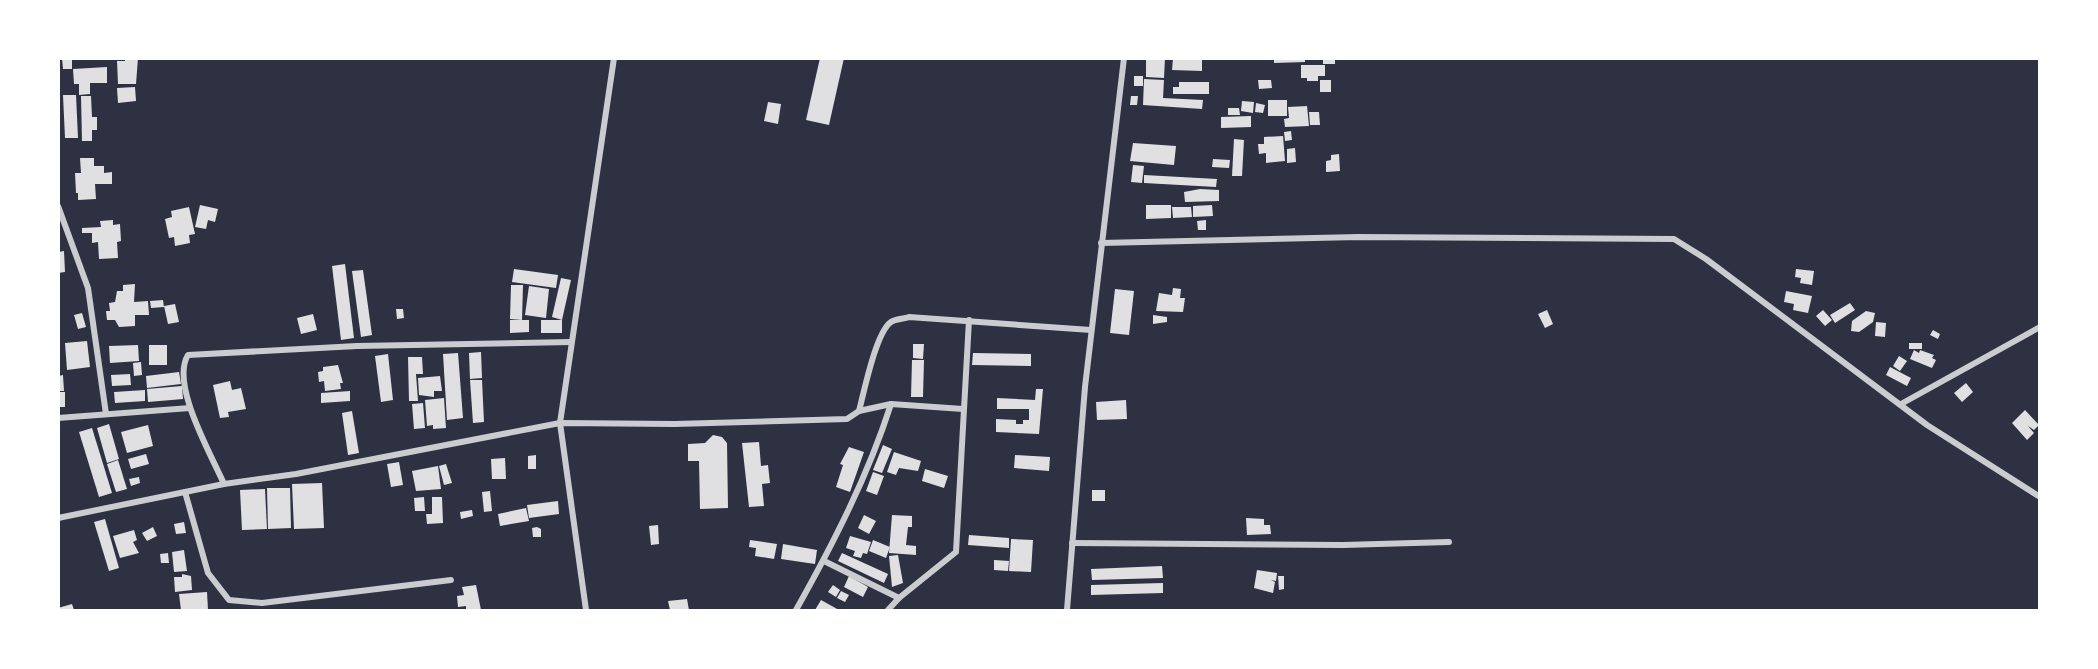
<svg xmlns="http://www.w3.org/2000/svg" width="2098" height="669" viewBox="0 0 2098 669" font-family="Signika,sans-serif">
  <rect width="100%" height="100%" fill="#2d3142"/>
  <g fill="#e0e0e3">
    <polygon points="62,58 72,58 72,69 63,69"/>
    <polygon points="125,58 138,58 136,84 118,84 117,61 125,61"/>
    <polygon points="820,58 844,58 829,125 806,120"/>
    <polygon points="1146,58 1165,58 1164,78 1146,77"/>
    <polygon points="1173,58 1202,58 1202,71 1172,70"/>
    <polygon points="1274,58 1305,58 1305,62 1274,63"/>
    <rect x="1323" y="58" width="12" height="6"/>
    <polygon points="1301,65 1325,65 1325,76 1318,76 1318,81 1307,81 1307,78 1301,78"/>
    <polygon points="107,67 107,83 90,83 90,94 79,95 79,84 74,84 73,69"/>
    <rect x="1134" y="76" width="9" height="10"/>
    <polygon points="1144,79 1164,80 1163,98 1203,100 1202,109 1143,105"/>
    <polygon points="1258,80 1271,80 1272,88 1259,89"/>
    <rect x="1320" y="80" width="11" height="12"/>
    <polygon points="1179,82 1209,82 1209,94 1173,94 1173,87 1179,87"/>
    <polygon points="135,87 136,101 118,103 117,88"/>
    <polygon points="63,95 76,95 78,138 65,138"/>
    <polygon points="81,96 91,96 92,117 97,117 97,130 92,130 92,141 82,141"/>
    <polygon points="1131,96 1138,96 1137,105 1130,105"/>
    <rect x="1268" y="100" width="19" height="16"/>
    <polygon points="1242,101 1254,102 1253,113 1241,111"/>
    <polygon points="768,102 781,104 778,124 764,121"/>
    <polygon points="1256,103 1265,105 1263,113 1255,112"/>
    <polygon points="1307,106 1309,126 1285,127 1284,119 1289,118 1288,107"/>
    <polygon points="1228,108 1239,108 1240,115 1228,115"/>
    <polygon points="1309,112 1319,112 1320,125 1310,125"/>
    <polygon points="1251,116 1251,127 1221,128 1221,117"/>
    <polygon points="1291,131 1292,140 1285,141 1284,132"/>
    <polygon points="1283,136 1285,161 1266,163 1266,153 1259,154 1258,144 1264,144 1264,137"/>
    <polygon points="1234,139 1244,140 1242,176 1232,176"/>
    <polygon points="1133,143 1176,146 1174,165 1130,161"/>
    <polygon points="1295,148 1296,162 1287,163 1287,149"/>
    <polygon points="1339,154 1340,171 1326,172 1326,161 1331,160 1331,155"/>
    <polygon points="80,158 94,158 94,166 104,166 104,173 112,172 112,184 95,184 96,199 78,200 78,193 76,193 75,173 81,173"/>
    <polygon points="1213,159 1230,160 1229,168 1212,167"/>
    <polygon points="1133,165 1144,166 1142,183 1131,182"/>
    <polygon points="1144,175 1217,179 1216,187 1144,183"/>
    <polygon points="1200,189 1219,190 1219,201 1185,202 1184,192"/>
    <polygon points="200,205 218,209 215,222 208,220 206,229 195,227"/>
    <polygon points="1146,205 1171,205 1171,218 1146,219"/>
    <polygon points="1212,205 1213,216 1193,217 1193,206"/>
    <polygon points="189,207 195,234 189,235 190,243 175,246 174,237 169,238 165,219 172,217 171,211"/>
    <polygon points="1172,207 1191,207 1192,217 1173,218"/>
    <polygon points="113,220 113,225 120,224 121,241 117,242 118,258 99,259 98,242 92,243 92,233 82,233 82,228 101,227 100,221"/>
    <polygon points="1206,220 1206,230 1198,230 1197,221"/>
    <polygon points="64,251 65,272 58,273 58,252"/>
    <polygon points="345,264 354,338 341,340 332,266"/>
    <polygon points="514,269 558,275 556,288 512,282"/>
    <polygon points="1796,269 1814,271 1812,285 1800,283 1801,278 1795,277"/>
    <polygon points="363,270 372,335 361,337 352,271"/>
    <polygon points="561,278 571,280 562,320 552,317"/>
    <polygon points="135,284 134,302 148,301 149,315 135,315 135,326 119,327 115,320 107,320 106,311 110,311 109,303 115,302 117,291 123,291 123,285"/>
    <polygon points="511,285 523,285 522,320 510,319"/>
    <polygon points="529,286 549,289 546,318 525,315"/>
    <polygon points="1173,288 1181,289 1180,298 1185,298 1183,312 1156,311 1159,293 1172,295"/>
    <polygon points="1115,289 1134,291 1129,335 1110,333"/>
    <polygon points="1786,291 1812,296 1808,313 1793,310 1794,304 1784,302"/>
    <polygon points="163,300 164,307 151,308 150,301"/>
    <polygon points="1850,303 1855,310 1835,323 1830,315"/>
    <polygon points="175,304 179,322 168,324 164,306"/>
    <polygon points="396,309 403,309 404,318 397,319"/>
    <polygon points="1547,310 1553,324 1545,328 1538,314"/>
    <polygon points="1823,310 1832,320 1825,326 1816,316"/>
    <polygon points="1866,311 1875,313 1873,322 1859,332 1851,331 1852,321"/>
    <polygon points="82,313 86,327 78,329 74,315"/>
    <polygon points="313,314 317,330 301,334 297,318"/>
    <polygon points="1153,315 1167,317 1167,322 1153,324"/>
    <polygon points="510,320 529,320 529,332 510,333"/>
    <rect x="541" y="320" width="21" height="13"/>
    <polygon points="1876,322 1886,323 1885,337 1875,336"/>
    <polygon points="1933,330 1940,334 1938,339 1930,335"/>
    <polygon points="87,341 90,367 67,370 65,343"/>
    <rect x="1909" y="343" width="13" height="6"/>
    <polygon points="913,344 924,344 923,359 913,358"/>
    <polygon points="138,345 139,361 110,363 109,346"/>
    <rect x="149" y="345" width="18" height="20"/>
    <polygon points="1914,350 1919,353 1920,350 1934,355 1932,358 1936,360 1932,368 1910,359"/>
    <polygon points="481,352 482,378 470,379 469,353"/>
    <polygon points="458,353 463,418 447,420 443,354"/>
    <polygon points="973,353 1031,354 1031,366 972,365"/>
    <polygon points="388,354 393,400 381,402 375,356"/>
    <polygon points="1899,356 1907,361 1900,371 1893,366"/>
    <polygon points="408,357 422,357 423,374 416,374 418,401 409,401"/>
    <polygon points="912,360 924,360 923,397 911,397"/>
    <polygon points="141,362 142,375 134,376 133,363"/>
    <polygon points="338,365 343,383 340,383 341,389 325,391 324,381 319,382 318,372 323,371 323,367"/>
    <polygon points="1890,367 1911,378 1907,386 1886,375"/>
    <polygon points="179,372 181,384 147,388 146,376"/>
    <polygon points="130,374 131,385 112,386 111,375"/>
    <polygon points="63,375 64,391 58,391 58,376"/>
    <polygon points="440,376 442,391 434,391 434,397 419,395 418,378"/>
    <polygon points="470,380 482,380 484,422 473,423"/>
    <polygon points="230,381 232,390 241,388 246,409 228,412 229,417 220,418 213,385"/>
    <polygon points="1966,383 1973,392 1962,402 1954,393"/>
    <polygon points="182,386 183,399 148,402 147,389"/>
    <polygon points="1036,389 1043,389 1039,434 996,432 996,419 1016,420 1016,424 1023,424 1023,420 1029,420 1029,409 997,409 997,398 1035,400"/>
    <polygon points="145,390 145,401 115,403 114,392"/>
    <polygon points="350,391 350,401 321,403 321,393"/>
    <rect x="58" y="392" width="7" height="15"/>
    <polygon points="444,398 446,428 433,429 433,425 427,426 425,400"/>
    <polygon points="1126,400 1127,419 1097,420 1096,402"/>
    <polygon points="423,403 425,428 414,429 412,404"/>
    <polygon points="2025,410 2039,425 2034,430 2028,426 2034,433 2027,440 2012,423"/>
    <polygon points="352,411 359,453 348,455 342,413"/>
    <polygon points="109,424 119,459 107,463 97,428"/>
    <polygon points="148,425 153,446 127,453 121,432"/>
    <polygon points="92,428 112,493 99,497 79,432"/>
    <polygon points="713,435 722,437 727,443 728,508 700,509 699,461 688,461 688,444 705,443"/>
    <polygon points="759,442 761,466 768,465 770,483 762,484 764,506 749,507 742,443"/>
    <polygon points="883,445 892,449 882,473 873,470"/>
    <polygon points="849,447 864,452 850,492 836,487 843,465 840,464"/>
    <polygon points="894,452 921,461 918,471 899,468 896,475 887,472"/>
    <polygon points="146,454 149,464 131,469 128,459"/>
    <polygon points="536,455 536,469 528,469 528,456"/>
    <polygon points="1015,455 1050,457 1049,471 1014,468"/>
    <polygon points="505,458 506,479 492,479 491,459"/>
    <polygon points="118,460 127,489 116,492 107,464"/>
    <polygon points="399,462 403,485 391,487 387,464"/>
    <polygon points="446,464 452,483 444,485 439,466"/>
    <polygon points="438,466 441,489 416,491 412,471"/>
    <polygon points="925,469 948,476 944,488 922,481"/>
    <polygon points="873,472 884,476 877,495 866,491"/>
    <polygon points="139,477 140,483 131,486 129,479"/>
    <polygon points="322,483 324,528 294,529 292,484"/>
    <polygon points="267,488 290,488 291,528 268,529"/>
    <polygon points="265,489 267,529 242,530 240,490"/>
    <rect x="1092" y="490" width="13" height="11"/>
    <polygon points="490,491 492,511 484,512 482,492"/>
    <polygon points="424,497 425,511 415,511 414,498"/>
    <polygon points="432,497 442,497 443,523 427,524 426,514 432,514"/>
    <polygon points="558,501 559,514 529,518 527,505"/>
    <polygon points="526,508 529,521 500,526 498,514"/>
    <polygon points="472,510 473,516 461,519 460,512"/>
    <polygon points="864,515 876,521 869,534 858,528"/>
    <polygon points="892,515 912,516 912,527 908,527 906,545 916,546 916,555 889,553"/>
    <polygon points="1246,518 1264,519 1264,525 1270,525 1271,534 1247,535"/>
    <polygon points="105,519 119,568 109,571 94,522"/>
    <polygon points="184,522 186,533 176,534 174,524"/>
    <polygon points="658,525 659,544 651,545 649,526"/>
    <polygon points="153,527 157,536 147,541 142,533"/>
    <polygon points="537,527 541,529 541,537 533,537 532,528"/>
    <polygon points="134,530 137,540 133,542 139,553 120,558 113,536"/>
    <polygon points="969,535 1009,538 1009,548 968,545"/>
    <polygon points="850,536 871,542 867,554 863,553 861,558 853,556 855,551 846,548"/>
    <polygon points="1011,539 1033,540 1031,572 1009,571"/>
    <polygon points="750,540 777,544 774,559 755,556 756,548 749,547"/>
    <polygon points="873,540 890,547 886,558 869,551"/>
    <polygon points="783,544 817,550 815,564 781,559"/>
    <polygon points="184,550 187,571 174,572 172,552"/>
    <polygon points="168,553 169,563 161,563 160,554"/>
    <polygon points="842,553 888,574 884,583 838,561"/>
    <polygon points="898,555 903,583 892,587 889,556"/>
    <polygon points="994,560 1009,561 1008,571 994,570"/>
    <polygon points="1162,566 1163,578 1092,580 1091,569"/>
    <polygon points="1257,570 1277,573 1276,581 1271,580 1275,582 1273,593 1254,588"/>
    <polygon points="182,574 191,576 192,590 175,592 174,577 182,577"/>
    <polygon points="849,576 868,587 863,597 844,587"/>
    <polygon points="1278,576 1284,576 1284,589 1279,590"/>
    <polygon points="1163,583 1163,593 1091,595 1091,585"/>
    <polygon points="476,585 481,610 466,610 466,606 458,607 457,596 464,595 462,587"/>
    <polygon points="833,585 840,590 836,597 828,592"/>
    <polygon points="841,591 849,595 845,602 837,598"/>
    <polygon points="207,592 208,610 181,610 179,594"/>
    <polygon points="687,599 689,610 670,610 668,601"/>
    <polygon points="821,600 839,610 815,610"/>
    <polygon points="72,604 74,610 58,610 58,608"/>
  </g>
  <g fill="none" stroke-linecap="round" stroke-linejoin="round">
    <g stroke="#caccd0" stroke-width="6">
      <polyline points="58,206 88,288 106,414"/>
      <polyline points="1101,243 1358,237 1674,239 1706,259 1927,425 2040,497"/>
      <polyline points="1901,404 2040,327"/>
      <polyline points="859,411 891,404 963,409"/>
      <polyline points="58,418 190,408"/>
      <path d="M224,484C211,454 170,384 188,355L357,346L571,342"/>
      <polyline points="185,492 208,573 229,600 262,603 451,580"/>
      <path d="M58,518L224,484L296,474L560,423L675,424L847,419L859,411C864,392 876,332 891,322C895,319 904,319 909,317L1091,330"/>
      <polyline points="1072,543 1343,545 1449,542"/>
      <polyline points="824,561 899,598"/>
      <polyline points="586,610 560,423 614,58"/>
      <path d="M796,610C833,544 868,476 891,404"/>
      <polyline points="888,610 899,598 956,552 969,320"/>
      <polyline points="1067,610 1085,387 1124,58"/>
    </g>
  </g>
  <rect width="2098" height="669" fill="none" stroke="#ffffff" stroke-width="120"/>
</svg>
